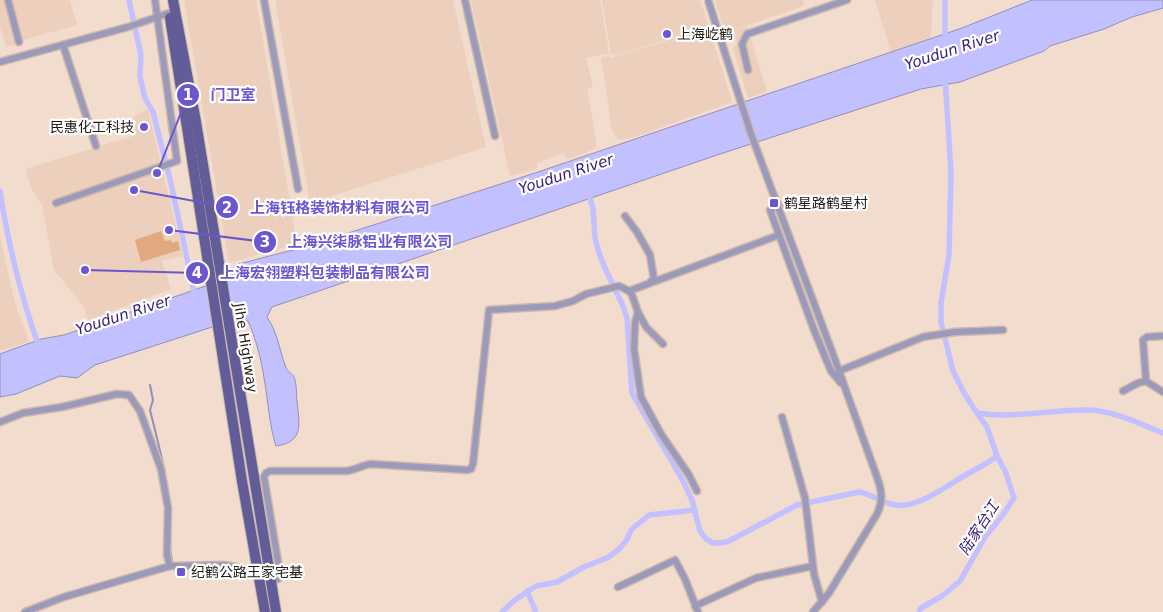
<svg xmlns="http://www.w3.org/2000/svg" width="1163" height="612" viewBox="0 0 1163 612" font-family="'DejaVu Sans','Noto Sans SC',sans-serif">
  <rect width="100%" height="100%" fill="#f2dccd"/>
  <g fill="#ecd0bd">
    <polygon points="0,0 7,0 18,44 6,47 0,27"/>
    <polygon points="10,0 70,0 77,25 20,41"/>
    <polygon points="184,0 256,0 297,244 229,263"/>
    <polygon points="275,0 453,0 486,147 310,203"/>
    <polygon points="471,0 600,0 609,53 586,58 593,87 587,89 596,140 596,148 578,156 567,159 563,153 537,163 537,169 510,176"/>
    <polygon points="602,0 700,0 709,26 618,55 611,54"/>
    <polygon points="715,0 803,0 804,6 725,33"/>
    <polygon points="875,0 933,0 931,36 927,40 891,52"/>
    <polygon points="747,26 767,92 748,98 733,49 737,43 733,31"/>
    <polygon points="709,28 732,102 632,138 618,140 611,128 608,102 601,58 609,55 610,58"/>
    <polygon points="145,110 148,110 183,256 162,261 171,289 88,320 85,310 79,300 54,270 42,205 33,192 25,169 136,135 133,119 134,117"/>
    <polygon points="0,237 15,303 29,342 0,351"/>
  </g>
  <polygon fill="#e1a980" points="161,231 165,241 171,240 172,243 178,241 180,250 141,262 135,240"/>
  <path fill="#c3c0ff" stroke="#938eb9" d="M1032,0H1163V8L1132,17L1104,29L1050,46L1044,51L960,82L921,89L720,154L272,307L267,317C278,334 279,348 285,365C286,371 292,373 294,377C297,384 296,394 297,401C299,423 305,442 276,446L275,443C269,422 268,400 264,378C261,358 256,339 248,321L240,318L95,365L77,378L60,376L16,394L0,397V354L41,339L64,335L229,278L235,265L308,246L535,173L962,28Z"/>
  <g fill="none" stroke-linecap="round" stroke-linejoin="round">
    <g stroke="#938eb9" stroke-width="2">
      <path d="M150,385L153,400L150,410C161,454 172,492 170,537"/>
      <polyline points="170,547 172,561"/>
    </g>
    <g stroke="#c3c0ff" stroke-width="5.5">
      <polyline points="129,0 141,55 140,77 145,98 153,112 170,179 194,291"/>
      <polyline points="945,40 945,0"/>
      <path d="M945,77L951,172L949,255L941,303V322L953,371L964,393L977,413C1014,419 1052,409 1089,410C1115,411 1140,424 1163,433"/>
      <path d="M0,191C8,244 21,296 39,347"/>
      <path d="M588,191L593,209L595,238L599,253L604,266L623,306L627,318L632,393L682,479L692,500L700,531L706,539L713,543H721L729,541L797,505L859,492C872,494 882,503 895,505C917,509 946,486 964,476C976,469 987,464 997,456"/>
      <polyline points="527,591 536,612"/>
      <polyline points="502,612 515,600 536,586 557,582 584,567 607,558 618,550 626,541 632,529 649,515 695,510"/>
      <polyline points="919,612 921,608 942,596 960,581 985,537 1002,516 1014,498 1006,473 997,456 987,427 977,413"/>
    </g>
    <g stroke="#cdb9ac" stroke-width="9">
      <g id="street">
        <polyline points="8,0 19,42"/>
        <polyline points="264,0 298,189"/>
        <polyline points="465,0 495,136"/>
        <polyline points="63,45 96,146"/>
        <polyline points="0,62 128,27 169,13"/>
        <polyline points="748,70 742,44 747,34 847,0"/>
        <polyline points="794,202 770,210 814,330 831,371 841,383"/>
        <polyline points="56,203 177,161 155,0"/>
        <polyline points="625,216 637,232 650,255 654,279 651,281"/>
        <polyline points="629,291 632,295 638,312 635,323 634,349 641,397 661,434 689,475 697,491"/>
        <polyline points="638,312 646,327 663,344"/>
        <polyline points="839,371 923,337 955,332 1003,330"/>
        <polyline points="1146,381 1143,340 1147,337 1163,336"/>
        <polyline points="1123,391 1138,383 1146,381 1163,392"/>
        <polyline points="782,417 805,498 814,574 822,602"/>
        <polyline points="0,422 23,413 62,407 117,394 129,395 140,411 161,469 168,508 167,555 170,566"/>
        <path d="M270,581L278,579L280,574L264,477L266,473L270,471H346C356,470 362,465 371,464L467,470L471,469L473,464L489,310L555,306L573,301L586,294L619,286L629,291L779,235"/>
        <polyline points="618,587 675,560 685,579 698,612"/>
        <polyline points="695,606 756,578 813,566"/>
        <polyline points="25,612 64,597 170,566 224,565 258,571"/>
        <path d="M813,612L829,593L877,514C883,502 882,492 878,480L834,357"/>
      </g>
    </g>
    <g stroke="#cdb9ac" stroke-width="12">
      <g id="primary">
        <polyline points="173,0 196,122 276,612"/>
        <polyline points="170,18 242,481 265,612"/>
      </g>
    </g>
    <use href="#street" stroke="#9b9abb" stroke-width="6"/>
    <use href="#primary" stroke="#625d98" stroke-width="10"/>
    <g stroke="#cdb9ac" stroke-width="9" stroke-linecap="butt">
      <polyline id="street-bridge" points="708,0 751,134 834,357"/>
    </g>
    <use href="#street-bridge" stroke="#9b9abb" stroke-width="6"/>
  </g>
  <g fill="#6b56d0" stroke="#fff" stroke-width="2">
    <circle cx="667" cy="34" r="5"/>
    <circle cx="144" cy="127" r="5"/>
    <rect x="769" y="198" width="10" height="10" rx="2.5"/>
    <rect x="176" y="567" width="10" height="10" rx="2.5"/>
  </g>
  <g text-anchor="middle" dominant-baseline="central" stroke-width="4.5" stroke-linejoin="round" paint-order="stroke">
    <g font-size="14" fill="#221a15" stroke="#fff" text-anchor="start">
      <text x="677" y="34">上海屹鹤</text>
      <text x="134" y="127" text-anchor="end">民惠化工科技</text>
      <text x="784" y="203">鹤星路鹤星村</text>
      <text x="191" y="572">纪鹤公路王家宅基</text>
    </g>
    <g font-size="14" fill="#221a15" stroke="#fff">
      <text transform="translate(246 348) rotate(81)">Jihe Highway</text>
    </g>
    <g font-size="15" font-style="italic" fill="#321d74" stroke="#fff">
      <text transform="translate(952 50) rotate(-18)">Youdun River</text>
      <text transform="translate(566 174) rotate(-18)">Youdun River</text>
      <text transform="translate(123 315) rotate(-18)">Youdun River</text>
      <text transform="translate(979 528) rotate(-57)">陆家台江</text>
    </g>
  </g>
  <path fill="none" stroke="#6b56d0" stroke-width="2" d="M157 173L188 95M134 190L227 207M169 230L265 242M85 270L197 273"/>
  <g fill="#6b56d0" stroke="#fff" stroke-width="2">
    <circle cx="157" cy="173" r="5"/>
    <circle cx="134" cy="190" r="5"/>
    <circle cx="169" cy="230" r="5"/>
    <circle cx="85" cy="270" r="5"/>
    <circle cx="188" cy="95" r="12"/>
    <circle cx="227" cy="207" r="12"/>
    <circle cx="265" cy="242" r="12"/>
    <circle cx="197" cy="273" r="12"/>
  </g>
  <g font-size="15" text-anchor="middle" font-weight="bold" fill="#fff">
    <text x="188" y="100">1</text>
    <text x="227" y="213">2</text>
    <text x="265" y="247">3</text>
    <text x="197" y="278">4</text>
  </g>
  <g font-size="15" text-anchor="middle" font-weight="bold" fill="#6b56d0" stroke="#fff" stroke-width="4.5" stroke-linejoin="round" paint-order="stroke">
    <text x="233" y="100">门卫室</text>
    <text x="340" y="213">上海钰格装饰材料有限公司</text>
    <text x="370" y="247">上海兴柒脉铝业有限公司</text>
    <text x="325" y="278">上海宏翎塑料包装制品有限公司</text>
  </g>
</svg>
